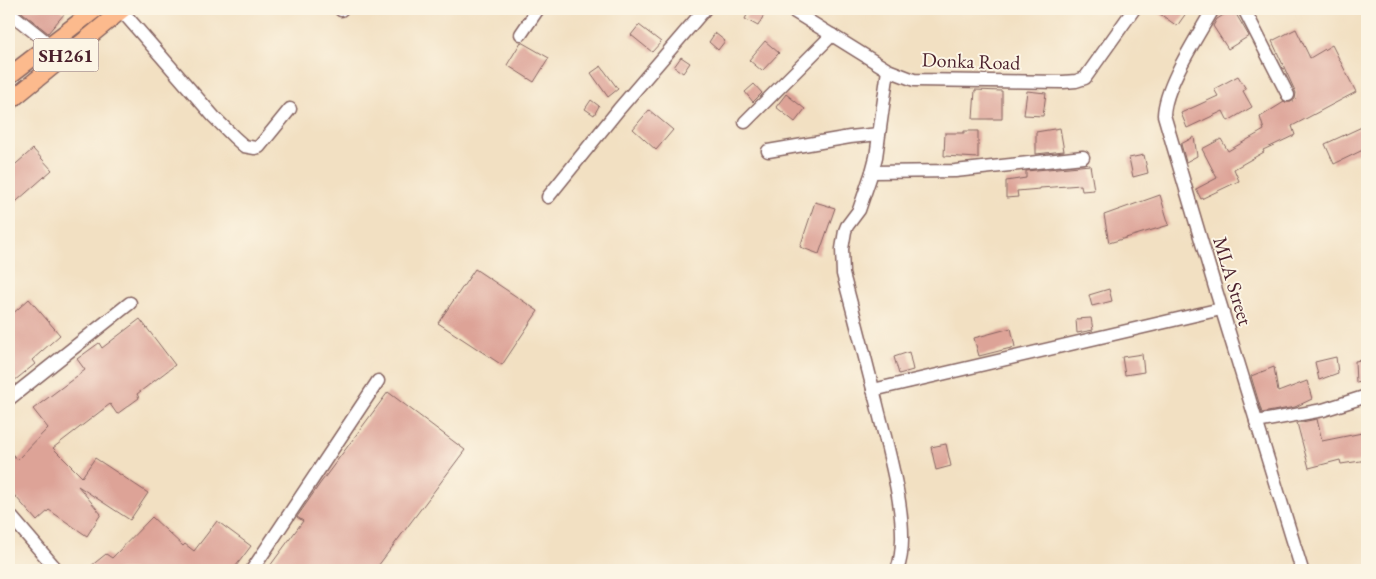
<svg xmlns="http://www.w3.org/2000/svg" width="1376" height="579" viewBox="0 0 1376 579" font-family="'EB Garamond',serif">
  <rect width="100%" height="100%" fill="#fcf5e5"/>
  <filter id="ink" filterUnits="userSpaceOnUse"><feTurbulence type="fractalNoise" baseFrequency=".02" numOctaves="2"/><feDisplacementMap in="SourceGraphic" scale="10" xChannelSelector="R" yChannelSelector="G"/><feConvolveMatrix kernelMatrix="1 2 1 2 8 2 1 2 1" color-interpolation-filters="sRGB"/></filter>
  <filter id="wash" filterUnits="userSpaceOnUse"><feTurbulence type="fractalNoise" baseFrequency=".0096" numOctaves="4" result="noise"/><feDisplacementMap in="SourceGraphic" scale="20" xChannelSelector="R" yChannelSelector="G"/><feGaussianBlur stdDeviation="1.12" result="paint"/><feColorMatrix in="noise" values="0 0 0 0 0 0 0 0 0 0 0 0 0 0 0 0 0 1.4 0 .05"/><feComposite in="paint" operator="in"/></filter>
  <g filter="url(#wash)">
    <rect width="100%" height="100%" fill="#f2e0c2"/>
    <g id="blocks">
      <g fill="#dda397">
        <polygon points="18,9 59,9 65,13 48,33"/>
        <polygon points="750,9 767,9 758,26 745,19"/>
        <polygon points="1153,9 1189,9 1177,26"/>
        <polygon points="1233,9 1249,36 1228,49 1213,26 1217,19"/>
        <polygon points="639,25 661,42 652,52 631,35"/>
        <polygon points="1296,29 1310,58 1332,45 1356,92 1292,126 1295,135 1263,150 1264,152 1234,169 1239,181 1201,199 1196,189 1217,178 1202,149 1221,139 1228,151 1264,130 1260,117 1284,102 1291,102 1295,99 1296,93 1272,41"/>
        <polygon points="715,33 725,41 718,50 709,42"/>
        <polygon points="765,41 779,53 762,71 749,60"/>
        <polygon points="521,42 549,58 534,82 507,65"/>
        <polygon points="681,57 690,63 683,73 674,67"/>
        <polygon points="601,66 618,89 608,97 591,73"/>
        <polygon points="1238,76 1246,89 1243,91 1252,107 1228,121 1223,111 1187,128 1181,113 1218,96 1214,89"/>
        <polygon points="754,84 762,93 753,102 745,92"/>
        <polygon points="975,90 1002,91 1002,119 973,119"/>
        <polygon points="1027,91 1046,93 1043,116 1024,115"/>
        <polygon points="786,94 805,109 795,122 776,107"/>
        <polygon points="591,100 599,106 594,115 585,109"/>
        <polygon points="649,110 673,130 656,150 633,129"/>
        <polygon points="1364,126 1367,132 1367,148 1334,164 1325,144"/>
        <polygon points="1060,128 1064,151 1036,154 1036,132"/>
        <polygon points="964,131 978,131 978,158 944,156 945,133 964,133"/>
        <polygon points="1194,137 1197,156 1186,162 1181,144"/>
        <polygon points="33,149 52,170 9,208 9,170"/>
        <polygon points="1144,155 1148,173 1133,177 1129,158"/>
        <polygon points="1090,165 1094,190 1082,191 1081,185 1040,188 1040,189 1017,191 1018,197 1006,198 1006,181 1026,178 1026,171"/>
        <polygon points="1160,195 1169,225 1109,243 1104,215"/>
        <polygon points="815,202 835,208 819,254 800,247"/>
        <polygon points="475,269 538,311 502,365 438,323"/>
        <polygon points="1109,289 1112,301 1092,306 1089,295"/>
        <polygon points="29,299 60,335 32,360 35,364 9,385 9,317"/>
        <polygon points="1091,318 1093,330 1077,333 1076,319"/>
        <polygon points="140,319 175,365 137,394 139,398 117,414 110,404 53,448 82,477 95,458 148,493 130,520 78,486 101,514 87,536 49,510 37,521 9,489 9,450 17,460 48,428 33,409 85,370 77,359 99,343 102,348"/>
        <polygon points="1011,328 1015,347 979,356 974,338"/>
        <polygon points="909,352 913,370 899,374 894,357"/>
        <polygon points="1142,354 1144,372 1125,375 1122,357"/>
        <polygon points="1336,357 1338,373 1319,380 1315,362"/>
        <polygon points="1367,359 1367,381 1356,383 1355,361"/>
        <polygon points="1274,367 1278,392 1307,381 1312,399 1295,407 1262,413 1251,376"/>
        <polygon points="388,392 465,450 375,570 267,570 303,521 297,517 319,485"/>
        <polygon points="1317,419 1322,441 1367,432 1367,460 1341,464 1340,460 1309,468 1297,423"/>
        <polygon points="946,444 951,466 936,470 931,447"/>
        <polygon points="152,517 183,546 185,544 194,551 217,521 251,546 233,570 86,570 106,554 112,558"/>
      </g>
    </g>
  </g>
  <g filter="url(#ink)">
    <use href="#blocks" fill-opacity="0" stroke="#856360" stroke-width="1"/>
    <g fill="none" stroke-linecap="round" stroke-linejoin="round">
      <g stroke="#856360" stroke-width="15">
        <g id="minor">
          <polyline points="790,9 888,70 914,80 1063,82 1076,81 1085,78 1134,9"/>
          <path d="M1213,9C1198,36 1165,85 1164,115L1214,284L1302,570"/>
          <polyline points="1244,9 1288,95"/>
          <polyline points="121,10 214,117 234,137 244,146 255,148 259,147 290,109"/>
          <polyline points="341,10 342,9"/>
          <polyline points="9,12 49,44"/>
          <polyline points="521,34 538,9"/>
          <path d="M888,70L876,157L872,172L859,210L847,226L845,231L842,249L843,274C855,318 866,361 877,405C887,447 913,530 897,570"/>
          <polyline points="745,122 832,35"/>
          <polyline points="768,151 850,137 879,134"/>
          <polyline points="872,172 955,171 1083,157"/>
          <polyline points="548,197 619,109 705,9"/>
          <polyline points="873,390 1221,309"/>
          <polyline points="9,399 130,303"/>
          <polyline points="1256,422 1323,410 1367,396"/>
          <polyline points="9,514 57,570"/>
          <polyline points="252,570 378,381"/>
        </g>
      </g>
      <g stroke="#856360" stroke-width="19">
        <g id="major">
          <polyline points="9,76 96,9"/>
          <polyline points="9,102 123,9"/>
        </g>
      </g>
      <use href="#minor" stroke="#fff" stroke-width="12"/>
      <use href="#major" stroke="#fcba8d" stroke-width="16"/>
    </g>
  </g>
  <g text-anchor="middle" dominant-baseline="central" stroke-width="4" stroke-linejoin="round" paint-order="stroke">
    <rect fill="#fcf5e5" stroke="#7f5f63" stroke-width="1" x="33.5" y="38.5" width="65" height="33" rx="4"/>
    <g font-size="19" font-weight="bold" fill="#4a1f2b">
      <text x="66" y="55">SH261</text>
    </g>
    <g font-size="20" fill="#4a1f2b" stroke="#fcf5e5">
      <text transform="translate(971 61) rotate(2)">Donka Road</text>
      <text transform="translate(1233 281) rotate(73)">MLA Street</text>
    </g>
  </g>
  <rect width="1376" height="579" fill="none" stroke="#fcf5e5" stroke-width="30"/>
</svg>
